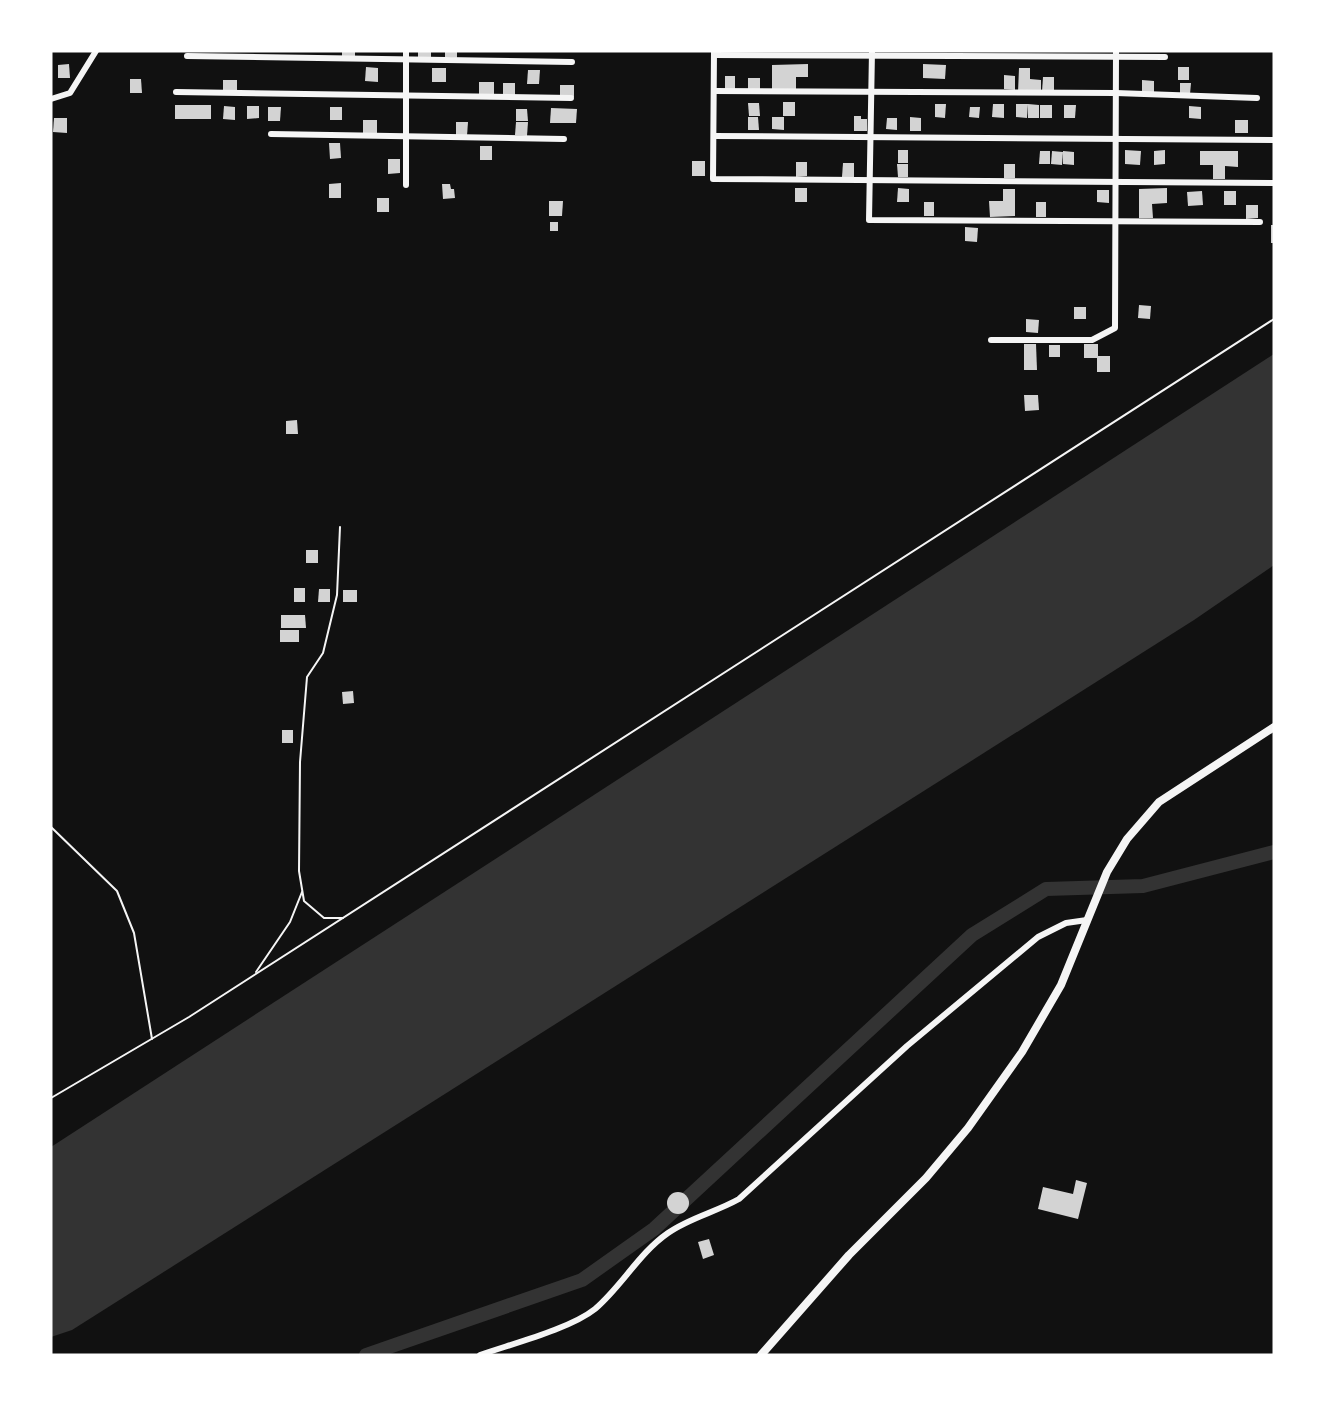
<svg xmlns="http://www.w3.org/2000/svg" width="1325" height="1406" viewBox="0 0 1325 1406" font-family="Poppins,sans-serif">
  <rect width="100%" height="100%" fill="#111"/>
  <polygon fill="#333" points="1274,354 1274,565 1194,620 72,1330 51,1337 51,1147"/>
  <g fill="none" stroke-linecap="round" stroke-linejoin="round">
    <polyline stroke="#333" stroke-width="14" points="366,1355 582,1280 654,1229 972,935 1046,889 1143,886 1274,852"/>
  </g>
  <g fill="#d3d3d3">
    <polygon points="342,51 355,51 355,57 342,56"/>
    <rect x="418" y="51" width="13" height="7"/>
    <polygon points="445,51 457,51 457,58 445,57"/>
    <polygon points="69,64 70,78 58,78 58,65"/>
    <polygon points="808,64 808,77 796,77 796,89 772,90 772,65"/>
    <polygon points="923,64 946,65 945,79 923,78"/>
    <polygon points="366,67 378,68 378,82 365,81"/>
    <rect x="1178" y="67" width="11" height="13"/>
    <rect x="432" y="68" width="14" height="14"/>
    <polygon points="1019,68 1030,68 1030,79 1041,80 1041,92 1018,92"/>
    <polygon points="528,70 540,70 539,84 527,84"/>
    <polygon points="1004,75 1015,76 1015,90 1004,89"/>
    <rect x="725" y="76" width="10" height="13"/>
    <polygon points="1043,77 1054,77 1054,92 1042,92"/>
    <rect x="748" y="78" width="12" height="12"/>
    <polygon points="130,79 141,79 142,93 130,93"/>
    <polygon points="223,80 237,80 237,92 223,91"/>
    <polygon points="1142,80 1154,81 1154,94 1142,93"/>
    <rect x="479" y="82" width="15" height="13"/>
    <rect x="503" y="83" width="12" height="13"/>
    <polygon points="1180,83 1191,83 1190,94 1180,93"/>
    <polygon points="560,85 574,85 574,97 560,96"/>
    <rect x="783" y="102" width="12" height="14"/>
    <polygon points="748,103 759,103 760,116 749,116"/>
    <polygon points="935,104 946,104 945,118 935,117"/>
    <polygon points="993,104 1004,104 1004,118 992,117"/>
    <polygon points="1016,104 1028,104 1027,118 1016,117"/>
    <polygon points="1028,104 1039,105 1039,118 1028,118"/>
    <rect x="175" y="105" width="36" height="14"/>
    <rect x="1040" y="105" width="12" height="13"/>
    <polygon points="1064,105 1076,105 1075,118 1064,118"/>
    <polygon points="224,106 235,107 235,120 223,119"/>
    <polygon points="247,106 259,106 259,118 247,119"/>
    <polygon points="1189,106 1201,107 1201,119 1189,118"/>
    <polygon points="268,107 281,107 280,121 268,121"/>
    <rect x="330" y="107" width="12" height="13"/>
    <polygon points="970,107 980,107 979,118 969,117"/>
    <polygon points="551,108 577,109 576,123 550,123"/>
    <polygon points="516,109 527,109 528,121 516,121"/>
    <polygon points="854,116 861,116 861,119 867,119 867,131 854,131"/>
    <polygon points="748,117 758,117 759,130 748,130"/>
    <polygon points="772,117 784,117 784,130 772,129"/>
    <polygon points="910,117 921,118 921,131 910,131"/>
    <polygon points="54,118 67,118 67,133 53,132"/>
    <polygon points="887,118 897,118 897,130 886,129"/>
    <rect x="363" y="120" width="14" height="13"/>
    <rect x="1235" y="120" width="13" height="13"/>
    <polygon points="456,122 468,122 467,136 456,135"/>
    <polygon points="516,122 528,122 527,136 515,135"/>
    <polygon points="329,143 340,143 341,158 330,159"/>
    <rect x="480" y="146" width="12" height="14"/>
    <rect x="898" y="150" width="10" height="13"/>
    <polygon points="1125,150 1141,151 1140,165 1125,164"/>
    <polygon points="1165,150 1165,164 1154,165 1154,151"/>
    <polygon points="1040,151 1050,151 1050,164 1039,164"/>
    <polygon points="1052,151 1063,152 1062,165 1051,164"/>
    <polygon points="1063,151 1074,152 1074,165 1063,164"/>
    <polygon points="1200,151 1238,151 1238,167 1225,166 1225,179 1213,179 1213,165 1200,165"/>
    <polygon points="388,159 400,159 400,173 388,174"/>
    <rect x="692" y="161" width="13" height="15"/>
    <polygon points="796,162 807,162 807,176 796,177"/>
    <polygon points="843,163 854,163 854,177 842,177"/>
    <polygon points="897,164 908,164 908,177 898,177"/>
    <rect x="1004" y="164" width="11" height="14"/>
    <polygon points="341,183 341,198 329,198 329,184"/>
    <polygon points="442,184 450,184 451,189 454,189 455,198 443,199"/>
    <rect x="795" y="188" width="12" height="14"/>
    <polygon points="898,188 909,189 909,202 897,202"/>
    <polygon points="1167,188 1167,203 1152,204 1153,218 1139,218 1139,189"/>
    <polygon points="1003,189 1015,189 1015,216 990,217 989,201 1003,201"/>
    <polygon points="1097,190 1109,190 1109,203 1097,202"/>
    <polygon points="1202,191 1203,205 1188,206 1187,192"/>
    <rect x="1224" y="191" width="12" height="14"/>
    <rect x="377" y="198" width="12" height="14"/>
    <polygon points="549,201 563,201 562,216 549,216"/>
    <rect x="924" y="202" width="10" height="14"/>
    <rect x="1036" y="202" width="10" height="15"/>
    <polygon points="1246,205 1258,205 1258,218 1246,219"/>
    <rect x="550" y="222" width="8" height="9"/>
    <rect x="1271" y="225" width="3" height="18"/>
    <polygon points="965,227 978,228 977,242 965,241"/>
    <polygon points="1139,305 1151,306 1150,319 1138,318"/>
    <rect x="1074" y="307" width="12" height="12"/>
    <polygon points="1026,319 1039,320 1038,333 1026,332"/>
    <polygon points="1024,344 1036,344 1037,370 1024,370"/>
    <polygon points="1084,344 1098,344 1098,356 1110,356 1110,372 1097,372 1097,358 1084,358"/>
    <rect x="1049" y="345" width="11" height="12"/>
    <polygon points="1024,395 1038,395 1039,410 1025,411"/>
    <polygon points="297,420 298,434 286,434 286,421"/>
    <rect x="306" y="550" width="12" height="13"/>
    <rect x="294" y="588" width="11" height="14"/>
    <polygon points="319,589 330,589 330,602 318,602"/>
    <rect x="343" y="590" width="14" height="12"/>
    <polygon points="281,615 305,615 306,628 281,628"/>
    <rect x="280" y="630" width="19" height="12"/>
    <polygon points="353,691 354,703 343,704 342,692"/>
    <rect x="282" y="730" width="11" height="13"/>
    <polygon points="1076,1180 1087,1183 1078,1219 1038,1209 1043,1187 1073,1194"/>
    <circle cx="678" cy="1203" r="11"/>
    <polygon points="709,1239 714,1255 703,1259 698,1242"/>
  </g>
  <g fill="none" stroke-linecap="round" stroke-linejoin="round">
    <g stroke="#f5f5f5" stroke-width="2">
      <polyline points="340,527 337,595 323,653 307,677 300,762 299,871 304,901 324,918 343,918"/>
      <polyline points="51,827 117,891 134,933 152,1039"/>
      <polyline points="256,972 290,922 302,892"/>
      <polyline points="51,1098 189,1017 1274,319"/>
    </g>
    <g stroke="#f5f5f5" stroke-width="6">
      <polyline points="714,51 713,179 1274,183"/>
      <polyline points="872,51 869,220 1260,222"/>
      <polyline points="714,55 1165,57"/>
      <polyline points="187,56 572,62"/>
      <polyline points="714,91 1116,93 1257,98"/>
      <polyline points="176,92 571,98"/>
      <polyline points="51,99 70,93 96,51"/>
      <polyline points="271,134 564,139"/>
      <polyline points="714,136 1274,140"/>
      <polyline points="406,185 406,51"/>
      <polyline points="991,340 1092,340 1115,328 1116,51"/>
      <path d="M480,1355C511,1344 570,1329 595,1309C622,1286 639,1253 668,1233C689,1218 716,1212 739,1199L907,1046L1038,937L1066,923L1087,920"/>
    </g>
    <polyline stroke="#f5f5f5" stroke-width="8" points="761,1355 849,1255 926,1178 968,1128 1022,1052 1061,985 1107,872 1127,839 1159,802 1274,727"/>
  </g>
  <rect width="1325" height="1406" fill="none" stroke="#ffffff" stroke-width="105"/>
</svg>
